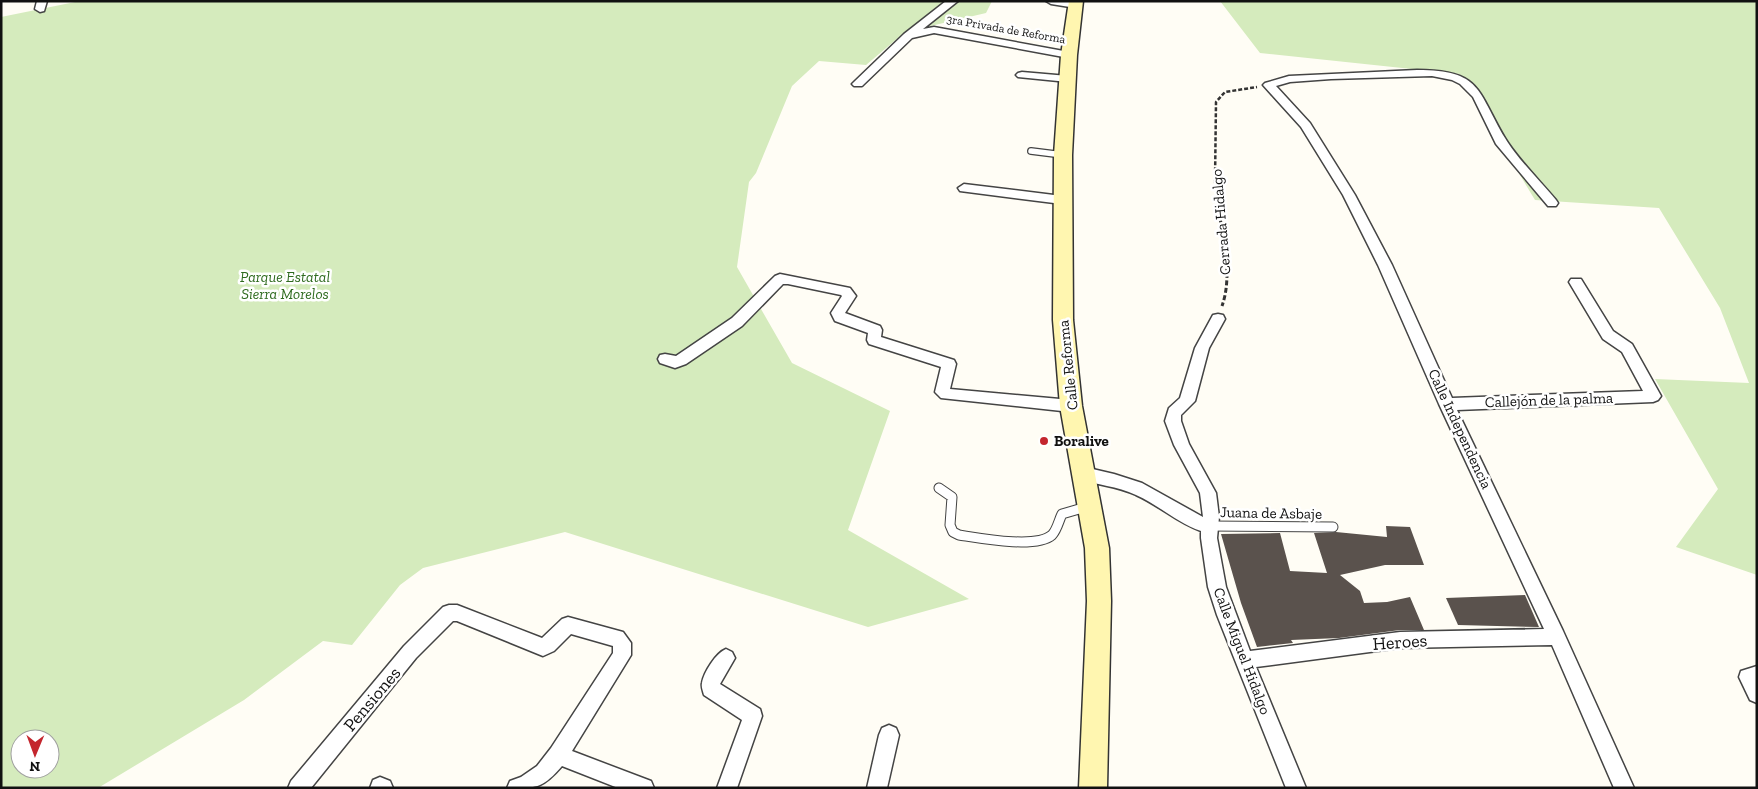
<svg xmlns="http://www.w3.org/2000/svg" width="1758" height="789" viewBox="0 0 1758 789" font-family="'Zilla Slab',serif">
  <rect width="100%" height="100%" fill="#fffdf5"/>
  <g fill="#d5ebbd" fill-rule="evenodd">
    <path d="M80,1H992L986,13L905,32L866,65L819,61L792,86L756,173L749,182L737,267L792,363L890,411L848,530L969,599L868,627L565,532L423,568L400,585L352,645L323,641L244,700L98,788H1V17ZM20,739H50V769H20Z"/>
    <polygon points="1220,1 1757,1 1757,575 1676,547 1718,489 1655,379 1749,383 1720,308 1659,208 1535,200 1459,74 1260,53"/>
  </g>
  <g fill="#5a524d">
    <polygon points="1386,526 1410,527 1424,565 1385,565 1340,575 1360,591 1364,603 1387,602 1410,597 1424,630 1400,630 1339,638 1291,640 1293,643 1257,647 1241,603 1221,534 1280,533 1290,571 1327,573 1314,533 1336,532 1387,537"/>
    <polygon points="1525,595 1539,627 1458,625 1446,598"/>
  </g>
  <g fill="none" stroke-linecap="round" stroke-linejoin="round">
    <g stroke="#444" stroke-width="8">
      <polyline id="lane-far1" points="1031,151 1063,155"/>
    </g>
    <g stroke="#444" stroke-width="11">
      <g id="lane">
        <path d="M939,488L952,497L950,525L953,532L959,535C979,538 1036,549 1052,535C1057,530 1059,520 1062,514L1086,507"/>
        <polyline points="1209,526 1333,527"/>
      </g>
    </g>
    <g stroke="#444" stroke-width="3">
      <g id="street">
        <polygon points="37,1 47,1 44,11 40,12 35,9"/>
        <polygon points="946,1 958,1 923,29 934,27 1069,52 1074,55 1069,58 934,33 912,38 862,86 854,86 852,84 854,82 904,34"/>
        <polygon points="1046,1 1072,1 1081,5 1076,8 1051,4"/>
        <path d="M1417,70C1482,70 1477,91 1505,138C1516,157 1541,182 1556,200L1558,203L1556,206H1548L1496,144L1473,97L1460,84L1452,80L1432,76L1331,79L1290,82L1276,86L1310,123L1355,195L1392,265L1452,398L1643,391L1622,352L1603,339L1569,282L1571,279H1581L1613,331L1632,344L1661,396L1658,400L1653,402L1457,410L1563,631L1634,788H1614L1552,645L1400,648L1256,667L1306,788H1286L1217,615L1208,587L1201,538V531C1177,523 1159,505 1136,495C1117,486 1097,485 1078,479L1076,474L1078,469L1084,467L1114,474L1142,483L1203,517L1200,493L1174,445L1165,421L1169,408L1180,398L1195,348L1213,315L1218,314L1223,315L1225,319L1209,348L1195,401L1181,415V421L1189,444L1216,493L1219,517L1217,538L1226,587L1250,651L1400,632L1544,629L1439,404L1378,265L1343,195L1301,127L1263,85L1265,83L1289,76Z"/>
        <polygon points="1022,72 1068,76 1074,79 1068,82 1018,77 1016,75 1018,73"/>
        <polygon points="964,184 1062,196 1068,200 1062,204 960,191 958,188"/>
        <polygon points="780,274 850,288 856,296 845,313 880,326 882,330 881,337 954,360 956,364 950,389 1071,400 1076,402 1079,406 1076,410 1071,412 941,398 935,392 941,367 869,344 867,340 868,333 835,321 831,313 842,296 841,295 788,284 783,284 742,326 686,364 675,368 660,363 658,359 660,355 665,354 676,356 732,318 775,276"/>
        <path d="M449,605H457L542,638L562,619L568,617L623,632L631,643V655L572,751L651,781L654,788H618L562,766C542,789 537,788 507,788L510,781L521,777L537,766L551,748L613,653V646L571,634L554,651L543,656L457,621H453L416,658L311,788H288L291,781L404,646L443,607Z"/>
        <path d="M726,649L732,652L735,658L720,684L760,709L762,716L737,788H717L742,720L704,695C703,691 701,687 702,683C704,672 716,653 726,649Z"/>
        <polygon points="1757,666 1757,703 1750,700 1739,677 1741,671"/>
        <polygon points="889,725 896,728 899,735 887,788 867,788 879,735 882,728"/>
        <polygon points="380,777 390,781 393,788 370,788 373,780"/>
      </g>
    </g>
    <g stroke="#333" stroke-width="3">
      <polygon id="secondary" points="1069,1 1083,1 1077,55 1072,155 1073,320 1082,406 1109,548 1111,601 1107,788 1079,788 1087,601 1085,548 1060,406 1053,320 1054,155 1061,55"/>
    </g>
    <polyline stroke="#333" stroke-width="2.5" stroke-dasharray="4 2" stroke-linecap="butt" points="1218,207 1215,182 1216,102 1225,92 1257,87"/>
    <path stroke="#333" stroke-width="3" stroke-dasharray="5 2.5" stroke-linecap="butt" d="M1218,206C1223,238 1233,275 1222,306"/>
    <use href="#lane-far1" stroke="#fff" stroke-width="5.5"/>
    <use href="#lane" stroke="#fff" stroke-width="9"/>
    <use href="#street" fill="#fff" fill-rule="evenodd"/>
    <use href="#secondary" fill="#fff6b0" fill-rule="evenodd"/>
  </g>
  <circle fill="#c4262e" stroke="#fff" stroke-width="2" cx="1044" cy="441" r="5"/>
  <g text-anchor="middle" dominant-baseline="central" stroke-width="5" stroke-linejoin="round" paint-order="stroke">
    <g font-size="12" fill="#111" stroke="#fff">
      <text transform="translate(1006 29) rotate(10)">3ra Privada de Reforma</text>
    </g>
    <g font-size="15" fill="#111" stroke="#fff">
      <text transform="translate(1221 222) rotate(-95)">Cerrada Hidalgo</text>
      <text transform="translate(1068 365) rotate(-96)">Calle Reforma</text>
      <text transform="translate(1549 400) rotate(-2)">Callejón de la palma</text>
      <text transform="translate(1460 429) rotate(65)">Calle Independencia</text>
      <text transform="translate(1271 513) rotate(1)">Juana de Asbaje</text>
      <text transform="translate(1242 651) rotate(69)">Calle Miguel Hidalgo</text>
    </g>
    <g font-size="15" font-style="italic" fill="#2f6b1f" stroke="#fff">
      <text x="285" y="277">Parque Estatal<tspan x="285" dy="17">Sierra Morelos</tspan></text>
    </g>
    <g font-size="15" font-weight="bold" fill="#111" stroke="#fff" text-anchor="start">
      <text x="1054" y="441">Boralive</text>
    </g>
    <g font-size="18" fill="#111" stroke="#fff">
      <text transform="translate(1400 642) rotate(-4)">Heroes</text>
      <text transform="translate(372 699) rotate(-50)">Pensiones</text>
    </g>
  </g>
  <rect width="1758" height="789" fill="none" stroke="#111111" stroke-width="5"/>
  <g transform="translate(35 754) rotate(181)"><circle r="24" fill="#ffffff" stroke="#a0a0a0"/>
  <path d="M0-4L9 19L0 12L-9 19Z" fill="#c4262e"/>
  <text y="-8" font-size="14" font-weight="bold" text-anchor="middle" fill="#111111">N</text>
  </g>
</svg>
